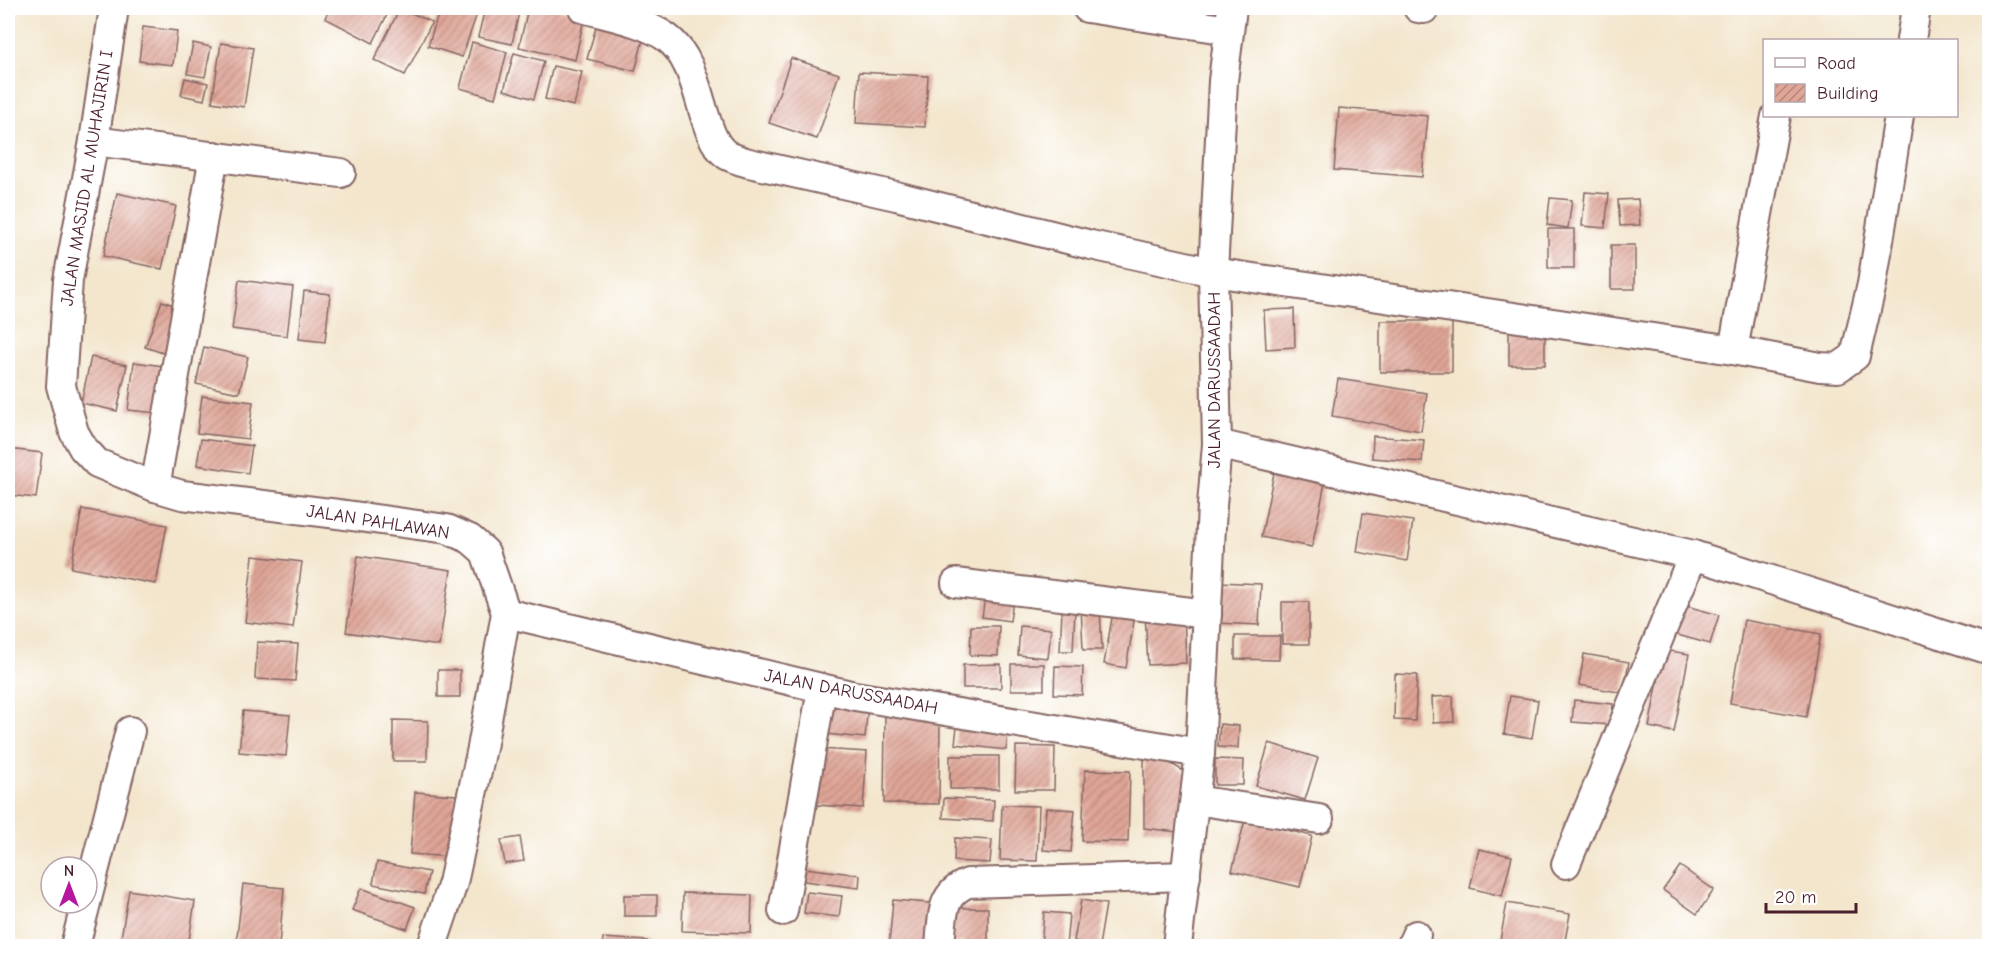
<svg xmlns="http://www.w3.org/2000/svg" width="1997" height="954" viewBox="0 0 1997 954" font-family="'Comic Neue',sans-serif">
  <defs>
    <pattern id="building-hatch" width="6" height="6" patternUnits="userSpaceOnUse" patternTransform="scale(1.5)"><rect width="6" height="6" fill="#dfa597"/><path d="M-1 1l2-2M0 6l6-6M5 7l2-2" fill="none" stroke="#b7867b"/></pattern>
  </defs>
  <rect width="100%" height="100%" fill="#fff"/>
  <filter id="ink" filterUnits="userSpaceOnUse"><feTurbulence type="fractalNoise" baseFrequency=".0167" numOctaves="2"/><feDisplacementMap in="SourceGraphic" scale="12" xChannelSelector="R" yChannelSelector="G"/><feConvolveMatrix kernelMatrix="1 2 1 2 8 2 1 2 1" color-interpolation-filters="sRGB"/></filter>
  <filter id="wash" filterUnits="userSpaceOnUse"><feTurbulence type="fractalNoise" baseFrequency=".008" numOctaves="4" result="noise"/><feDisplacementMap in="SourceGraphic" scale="24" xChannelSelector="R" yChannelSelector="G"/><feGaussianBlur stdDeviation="1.35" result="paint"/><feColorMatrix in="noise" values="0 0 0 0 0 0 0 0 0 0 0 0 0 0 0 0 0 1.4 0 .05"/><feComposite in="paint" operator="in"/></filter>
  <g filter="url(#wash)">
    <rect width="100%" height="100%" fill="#f3e6cd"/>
    <g id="blocks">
      <g fill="url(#building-hatch)">
        <polygon points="330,8 388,8 390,9 373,43 325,18"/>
        <polygon points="400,8 432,22 405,75 374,60"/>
        <polygon points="440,8 479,8 462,57 428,46"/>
        <polygon points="485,8 520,8 512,44 478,37"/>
        <polygon points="528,8 557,8 585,14 575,60 519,47"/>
        <polygon points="598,20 645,32 635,71 587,59"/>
        <polygon points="143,27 177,31 173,65 139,61"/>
        <polygon points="472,42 507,52 495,98 460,88"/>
        <polygon points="193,43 211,47 205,77 187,74"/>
        <polygon points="221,43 253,48 244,107 212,102"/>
        <polygon points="514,53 544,61 534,99 504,90"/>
        <polygon points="791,58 839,74 817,139 769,123"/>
        <polygon points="553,66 582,72 574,106 545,99"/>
        <polygon points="859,72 928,76 925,127 856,123"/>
        <polygon points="185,78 208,83 204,100 181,95"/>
        <polygon points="1339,108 1428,116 1422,177 1334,170"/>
        <polygon points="1585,192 1609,194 1605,228 1582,226"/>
        <polygon points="117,193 176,206 162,269 103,256"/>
        <polygon points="1550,198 1572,200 1568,228 1547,225"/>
        <polygon points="1638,199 1640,225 1620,226 1618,200"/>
        <rect x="1548" y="229" width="26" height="39"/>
        <rect x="1611" y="245" width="24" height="44"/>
        <polygon points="239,280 293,287 287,336 232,329"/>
        <polygon points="304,291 330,294 325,342 299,339"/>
        <polygon points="162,301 185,309 169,355 145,347"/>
        <polygon points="1294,309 1295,347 1266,349 1264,310"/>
        <rect x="1380" y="321" width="72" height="51"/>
        <rect x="1509" y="330" width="36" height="35"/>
        <polygon points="204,347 248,357 239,393 196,384"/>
        <polygon points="91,357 127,365 117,411 81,403"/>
        <polygon points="134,362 163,366 157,413 128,410"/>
        <polygon points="1338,379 1427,393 1421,431 1332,416"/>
        <polygon points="202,396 253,402 248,439 197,433"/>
        <polygon points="1373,436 1424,440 1422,462 1372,458"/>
        <polygon points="201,439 252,446 248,473 197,465"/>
        <polygon points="8,449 42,453 36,498 8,495"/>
        <polygon points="1274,473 1325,483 1312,547 1261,537"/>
        <polygon points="82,509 167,525 156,584 71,568"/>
        <polygon points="1363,513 1413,521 1407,561 1357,552"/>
        <polygon points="253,556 302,562 293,628 245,622"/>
        <polygon points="358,556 451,570 439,646 346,632"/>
        <polygon points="1219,582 1261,584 1259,625 1217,623"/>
        <polygon points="986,590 1014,594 1010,621 982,617"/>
        <rect x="1282" y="602" width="27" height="42"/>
        <polygon points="1676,603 1719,615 1710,644 1667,632"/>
        <polygon points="1081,606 1100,606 1102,650 1083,650"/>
        <polygon points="1114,606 1136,610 1126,668 1104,664"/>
        <polygon points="1062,610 1075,610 1073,651 1060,651"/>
        <polygon points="1184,612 1186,663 1148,665 1145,614"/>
        <polygon points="1744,620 1821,634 1806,717 1730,703"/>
        <polygon points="971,626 999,626 998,656 970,655"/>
        <polygon points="1020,626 1051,629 1048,658 1018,655"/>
        <polygon points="1235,636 1280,636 1279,660 1235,659"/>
        <polygon points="257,642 298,644 295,681 255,679"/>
        <polygon points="1664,650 1689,654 1674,732 1649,727"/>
        <polygon points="1584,654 1629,662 1623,693 1579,685"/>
        <polygon points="1001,664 1001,688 963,688 963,665"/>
        <rect x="1011" y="664" width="33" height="26"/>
        <polygon points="1055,666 1083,667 1082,695 1054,694"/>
        <rect x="438" y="670" width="22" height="27"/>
        <polygon points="1395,674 1417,675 1415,721 1394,720"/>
        <polygon points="1453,696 1454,722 1433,723 1432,697"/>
        <polygon points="1510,696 1538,700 1532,738 1504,734"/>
        <polygon points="829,700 868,704 865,738 826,734"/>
        <polygon points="1574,700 1613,704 1611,725 1572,722"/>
        <polygon points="243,711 290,715 286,756 239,752"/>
        <polygon points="885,716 940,717 939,804 884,803"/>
        <polygon points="958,719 1009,724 1006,750 955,744"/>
        <polygon points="393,720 428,721 427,761 393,761"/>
        <polygon points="1220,724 1239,726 1238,748 1218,747"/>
        <polygon points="1269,743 1318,758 1305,800 1256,786"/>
        <polygon points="1016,746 1055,747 1054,790 1015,790"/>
        <polygon points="1144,748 1187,773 1177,832 1144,828"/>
        <polygon points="820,749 867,752 863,808 816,805"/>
        <rect x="950" y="756" width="49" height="33"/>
        <polygon points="1215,759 1244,760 1243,785 1215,785"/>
        <polygon points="1085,770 1130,771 1128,842 1082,841"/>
        <polygon points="415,792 456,795 451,857 410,854"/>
        <polygon points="944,798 994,800 993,821 943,818"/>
        <polygon points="1002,805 1039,806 1037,861 1000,860"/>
        <polygon points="1046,808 1075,810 1071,852 1043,850"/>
        <polygon points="1245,820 1312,836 1300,887 1232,871"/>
        <polygon points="520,837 524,861 505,864 501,840"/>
        <polygon points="955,838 992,840 990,863 954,861"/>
        <polygon points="1479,849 1512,856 1502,896 1470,888"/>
        <polygon points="377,862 429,872 424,894 373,884"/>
        <polygon points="1680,866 1714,890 1697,914 1663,890"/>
        <polygon points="805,868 860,875 859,888 804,881"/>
        <polygon points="243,884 284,888 279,946 236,946"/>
        <polygon points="361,888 415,907 407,929 352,910"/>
        <polygon points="129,890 195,901 188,946 169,946 121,938"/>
        <polygon points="807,892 842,896 839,917 804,913"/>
        <polygon points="683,893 752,895 751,933 682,931"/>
        <rect x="624" y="895" width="33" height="21"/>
        <polygon points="893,900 939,904 935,946 889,946"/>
        <polygon points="1081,900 1106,904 1099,946 1074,941"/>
        <polygon points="1507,903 1570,914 1564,946 1499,946"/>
        <rect x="952" y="908" width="36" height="35"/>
        <polygon points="1044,912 1069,914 1066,946 1041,946"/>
        <polygon points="603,938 647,941 646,946 602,946"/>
        <polygon points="696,939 734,941 733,946 696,946"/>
        <rect x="743" y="943" width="33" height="3"/>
      </g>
    </g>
  </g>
  <g filter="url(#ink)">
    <use href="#blocks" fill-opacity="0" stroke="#856564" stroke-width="1.5"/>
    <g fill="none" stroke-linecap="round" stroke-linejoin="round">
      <g stroke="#856564" stroke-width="32">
        <g id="minor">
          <polyline points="114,8 94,141 68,280 61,386 74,432 83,448 97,463 155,487 182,495 338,514 447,529 470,539 485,552 506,613 482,748 453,883 432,946"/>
          <path d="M583,8C610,16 643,21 666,37C704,64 698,136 727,155C734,159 742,161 749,163L896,196L1091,245L1213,272L1733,350L1820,367L1838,368L1855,356L1872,284L1899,116"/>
          <polyline points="1087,8 1229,30"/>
          <polyline points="1418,8 1424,9"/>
          <polyline points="1911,40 1916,8"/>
          <polyline points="94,141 341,173"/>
          <polyline points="1733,350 1776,116"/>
          <polyline points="1217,444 1693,555 1990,650"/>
          <polyline points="155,487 214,156"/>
          <polyline points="956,583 1207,614"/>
          <polyline points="506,613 855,696 1200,753"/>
          <polyline points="1195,800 1319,819"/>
          <polyline points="1566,864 1693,555"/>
          <polyline points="87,899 130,731"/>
          <polyline points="783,911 822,689"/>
          <polyline points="75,946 86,903"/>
          <path d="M940,946C943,920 939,894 968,883L1186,876"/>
          <polyline points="1177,946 1200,753 1212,506 1217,444 1213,272 1223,81 1232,8"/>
          <polyline points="1411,946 1416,935"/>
        </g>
      </g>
      <use href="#minor" stroke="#fff" stroke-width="28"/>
    </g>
  </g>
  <g text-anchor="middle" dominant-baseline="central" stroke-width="5" stroke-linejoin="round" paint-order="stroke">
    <g font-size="18" fill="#4a1f2b" stroke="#fff">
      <text transform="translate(87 178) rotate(-81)">JALAN MASJID AL MUHAJIRIN I</text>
      <text transform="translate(1214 380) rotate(-90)">JALAN DARUSSAADAH</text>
      <text transform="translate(378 522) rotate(9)">JALAN PAHLAWAN</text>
      <text transform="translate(851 692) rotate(11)">JALAN DARUSSAADAH</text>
    </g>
  </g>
  <rect width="1997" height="954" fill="none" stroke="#fff" stroke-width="30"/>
  <rect x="1763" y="39" width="195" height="78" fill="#ffffff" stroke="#b7a5aa" stroke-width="1.5"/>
  <rect x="1775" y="58" width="30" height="9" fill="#ffffff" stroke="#b7a5aa" stroke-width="1.5"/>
  <text x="1817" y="69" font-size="18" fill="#4a1f2b">Road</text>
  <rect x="1775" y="84" width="30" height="18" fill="url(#building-hatch)" stroke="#b7a5aa" stroke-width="1.5"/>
  <text x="1817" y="99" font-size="18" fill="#4a1f2b">Building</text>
  <g transform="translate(69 885)"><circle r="28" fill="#ffffff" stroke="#b7a5aa" stroke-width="1.5"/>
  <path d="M0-4.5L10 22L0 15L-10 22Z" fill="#b5179e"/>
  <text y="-9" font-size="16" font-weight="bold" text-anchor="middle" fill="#4a1f2b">N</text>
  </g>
  <path d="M1766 903v9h90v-9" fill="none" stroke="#4a1f2b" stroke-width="3"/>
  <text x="1775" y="903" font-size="18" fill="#4a1f2b" stroke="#ffffff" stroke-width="4.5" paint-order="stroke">20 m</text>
</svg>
